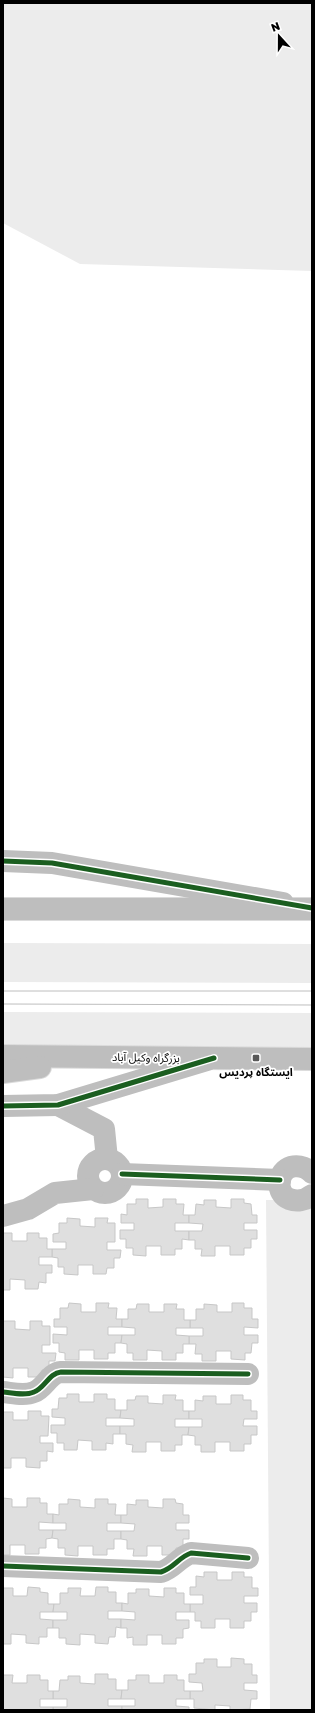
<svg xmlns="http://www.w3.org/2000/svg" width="315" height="1713" viewBox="0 0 315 1713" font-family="'Golos Text','Noto Sans Arabic',sans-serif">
  <rect width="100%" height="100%" fill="#fff"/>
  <g fill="#ececec">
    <polygon points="3,3 312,3 312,271 80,264 3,223"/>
    <polygon points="3,943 312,944 312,983 3,982"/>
    <polygon points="3,1012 312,1013 312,1053 3,1052"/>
    <polygon points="266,1200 312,1200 312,1710 270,1710"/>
  </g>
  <g fill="#dfdfdf" stroke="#c7c7c7">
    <polygon points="136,1199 148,1199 148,1208 163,1207 163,1199 176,1199 176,1204 184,1204 183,1215 189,1215 189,1223 175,1223 175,1231 189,1231 189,1240 182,1239 182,1249 175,1249 175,1255 161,1255 161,1246 146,1246 146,1256 133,1255 133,1248 126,1248 126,1239 120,1239 120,1230 134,1230 134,1223 121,1223 121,1214 127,1215 127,1204 136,1204"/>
    <polygon points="231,1199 244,1199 244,1203 251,1204 252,1215 257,1215 257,1223 244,1223 244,1230 257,1230 257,1239 251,1239 251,1248 244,1248 244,1255 230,1255 230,1246 215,1246 215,1256 201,1256 202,1249 195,1249 195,1240 189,1240 189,1231 202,1231 203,1224 189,1223 189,1215 195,1215 196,1204 204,1205 204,1200 216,1200 216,1207 231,1208"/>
    <polygon points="67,1218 80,1219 80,1226 95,1227 95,1218 108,1218 107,1223 115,1223 115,1242 107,1242 107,1250 121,1250 120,1258 114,1258 114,1268 107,1268 106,1274 93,1274 93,1265 78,1265 78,1275 64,1274 64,1267 58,1267 58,1258 52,1257 52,1249 66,1249 66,1242 53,1242 53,1234 59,1233 59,1223 67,1223"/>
    <polygon points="3,1233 12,1233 12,1241 27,1241 27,1233 39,1233 39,1238 47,1238 47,1249 52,1249 52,1257 39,1257 39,1265 52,1265 52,1273 46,1273 46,1283 39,1282 38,1289 25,1289 25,1280 10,1279 10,1290 3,1290"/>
    <polygon points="69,1303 81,1304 81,1312 96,1312 96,1303 109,1303 108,1308 117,1308 116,1319 122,1319 122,1327 108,1327 108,1335 122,1335 121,1343 115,1343 115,1353 108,1353 108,1359 94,1359 94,1350 79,1350 79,1360 65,1360 65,1353 59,1352 59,1343 53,1343 53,1334 67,1335 67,1327 54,1327 54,1319 60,1319 60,1308 68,1308"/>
    <polygon points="232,1303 244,1303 244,1308 252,1308 252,1319 258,1319 258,1328 244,1327 244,1335 258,1335 258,1343 252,1343 251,1353 245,1353 245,1360 231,1359 231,1351 216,1351 216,1361 202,1361 202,1354 195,1354 196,1344 189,1344 189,1336 203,1336 203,1328 190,1328 190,1320 196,1320 196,1309 204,1309 204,1304 217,1305 217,1312 232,1312"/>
    <polygon points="137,1304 149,1304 149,1312 164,1312 164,1304 177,1304 176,1309 184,1309 184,1320 190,1320 190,1328 176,1328 176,1335 189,1336 189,1344 183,1344 183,1353 176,1353 176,1360 162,1360 162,1351 147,1350 147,1360 133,1360 133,1353 127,1353 127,1344 121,1343 122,1335 135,1335 135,1328 122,1327 122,1319 128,1319 128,1309 136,1309"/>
    <polygon points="3,1321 15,1321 15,1329 30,1330 30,1321 42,1321 42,1326 50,1326 50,1345 42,1345 42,1353 56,1353 55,1361 49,1361 49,1370 42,1370 41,1377 28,1377 28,1368 13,1368 13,1378 3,1377"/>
    <polygon points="67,1394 79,1394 79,1402 94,1402 94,1394 107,1394 107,1399 115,1399 115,1410 121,1410 120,1418 106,1418 106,1426 120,1426 120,1434 113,1434 113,1444 106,1443 106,1450 92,1450 92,1441 78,1440 77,1450 64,1450 64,1443 57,1443 57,1433 51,1433 51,1425 65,1425 65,1418 52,1417 52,1409 58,1409 59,1398 67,1398"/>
    <polygon points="163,1395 176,1395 175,1400 183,1400 183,1411 189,1411 189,1419 175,1419 175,1427 189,1427 188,1435 182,1435 182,1445 175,1445 175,1451 161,1451 161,1442 146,1442 146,1452 132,1452 133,1445 126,1444 126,1434 120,1434 120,1426 134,1426 134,1419 120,1418 121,1410 127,1410 127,1400 135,1400 136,1396 148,1396 148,1403 163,1404"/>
    <polygon points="231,1395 243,1395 243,1400 251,1400 251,1411 257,1411 257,1419 244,1419 243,1426 257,1426 257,1435 251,1435 251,1444 244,1444 244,1451 230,1451 230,1442 215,1442 215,1452 201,1452 201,1445 195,1445 195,1436 188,1435 189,1427 202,1427 202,1419 189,1419 189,1411 195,1411 195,1400 203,1401 203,1396 216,1396 216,1404 231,1404"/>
    <polygon points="28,1411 41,1411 41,1416 49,1416 48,1436 40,1436 40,1443 53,1443 53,1452 47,1451 47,1461 40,1461 40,1468 26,1467 26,1458 11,1458 11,1468 3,1468 3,1412 13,1412 13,1420 28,1420"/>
    <polygon points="3,1498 12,1499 12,1507 27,1507 27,1498 40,1498 40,1503 47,1503 47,1514 53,1514 53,1523 39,1522 39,1530 53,1530 52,1538 46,1539 46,1548 39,1548 39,1554 25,1554 25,1545 10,1545 10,1555 3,1555"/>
    <polygon points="68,1499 80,1500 80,1507 95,1508 95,1499 108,1499 108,1504 116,1504 115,1515 121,1515 121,1523 107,1523 107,1531 121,1531 121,1539 114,1539 114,1549 107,1549 107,1555 93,1555 93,1546 78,1546 78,1556 65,1555 65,1548 58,1548 58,1539 52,1538 53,1530 66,1530 66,1523 53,1523 53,1514 59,1515 59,1504 68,1504"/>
    <polygon points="163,1499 175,1499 176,1503 183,1504 183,1515 189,1515 189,1523 176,1523 176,1530 189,1530 189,1539 183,1539 183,1548 176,1548 176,1555 162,1555 162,1546 147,1546 147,1556 133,1556 134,1549 127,1549 127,1540 121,1539 121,1531 134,1531 135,1524 121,1523 121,1515 127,1515 127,1504 136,1505 136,1500 148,1500 148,1507 163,1508"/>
    <polygon points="204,1572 217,1572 217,1580 232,1580 232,1572 244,1572 244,1577 252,1577 252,1588 258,1588 258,1596 244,1596 244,1603 257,1603 257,1612 251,1612 251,1621 244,1621 244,1628 230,1628 230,1619 215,1619 215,1628 201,1628 201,1621 195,1621 195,1612 190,1612 190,1604 203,1604 203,1595 190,1595 190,1587 196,1587 196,1576 204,1577"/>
    <polygon points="28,1587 40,1588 40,1592 48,1593 48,1604 54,1604 53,1612 40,1612 40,1619 53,1620 53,1628 47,1628 47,1637 39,1637 39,1644 26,1643 26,1635 11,1634 11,1644 3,1644 3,1588 13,1588 13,1596 27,1596"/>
    <polygon points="96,1587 108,1587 108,1592 116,1592 116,1603 122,1603 122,1611 108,1611 108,1619 121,1619 121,1628 116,1627 115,1637 109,1637 108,1644 95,1643 95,1635 80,1634 80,1645 66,1644 66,1638 59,1638 59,1628 53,1628 53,1620 67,1620 67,1612 53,1612 54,1604 60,1604 60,1593 68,1593 68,1588 81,1588 80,1596 95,1596"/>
    <polygon points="164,1588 176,1588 176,1593 184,1593 184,1604 190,1604 190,1612 176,1612 176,1620 189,1620 189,1628 183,1629 183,1638 176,1638 176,1644 162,1644 162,1635 147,1635 147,1645 133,1645 133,1637 127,1638 127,1628 121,1628 121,1619 135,1620 135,1612 122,1611 122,1603 128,1604 128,1593 136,1593 136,1589 149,1589 149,1596 164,1597"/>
    <polygon points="231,1658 244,1659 244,1664 252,1664 252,1675 257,1675 257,1683 244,1683 244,1690 257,1691 257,1699 251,1699 250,1709 230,1710 230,1706 215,1705 215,1710 194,1708 194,1699 190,1699 190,1691 203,1691 202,1683 189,1682 189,1674 196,1674 196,1663 204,1663 204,1659 217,1659 217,1667 231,1667"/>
    <polygon points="95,1674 108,1674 108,1679 116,1679 116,1690 122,1690 121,1699 108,1699 108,1706 122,1706 122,1710 53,1710 53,1707 67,1707 67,1699 53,1699 53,1691 59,1691 60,1680 68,1680 68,1676 80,1676 80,1683 95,1684"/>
    <polygon points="3,1675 13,1675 12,1683 27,1683 27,1675 40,1675 40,1680 48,1680 48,1691 53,1691 53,1699 40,1699 40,1707 53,1707 53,1710 3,1710"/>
    <polygon points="136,1675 149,1675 149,1683 164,1683 164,1675 177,1675 177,1680 184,1680 184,1691 190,1691 190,1699 176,1699 176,1706 189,1707 189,1710 122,1710 122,1706 135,1706 135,1699 121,1699 122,1690 128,1690 128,1680 136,1680"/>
  </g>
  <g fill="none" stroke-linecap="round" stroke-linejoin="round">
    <g stroke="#dbdbdb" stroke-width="24">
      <g id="highway">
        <polyline points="3,909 312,909"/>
        <polyline points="3,1056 312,1059"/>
        <polyline points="3,1072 40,1067"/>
      </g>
    </g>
    <g stroke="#bebebe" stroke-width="22">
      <polyline points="3,861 52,863 283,903"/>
      <polyline points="58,1105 104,1129 107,1159"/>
      <polyline points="3,1106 58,1105 207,1060"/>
      <circle cx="105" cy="1176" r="17"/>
      <path d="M312,1173C303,1163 283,1163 280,1180C276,1200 299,1206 312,1195"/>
      <polyline points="122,1174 280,1180"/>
      <polyline points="3,1216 28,1209 55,1193 93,1189"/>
      <path d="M3,1392C13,1393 25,1396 34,1392C45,1388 49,1373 61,1372L248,1374"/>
      <path d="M3,1566L161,1572C174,1568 179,1557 191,1553L248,1558"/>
    </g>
    <use href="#highway" stroke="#bebebe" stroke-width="22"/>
    <g stroke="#bebebe" stroke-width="1">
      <polyline points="3,991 312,991"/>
      <polyline points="3,1004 312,1005"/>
    </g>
    <g stroke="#fff" stroke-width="8">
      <g id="cycleway">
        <polyline points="3,861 52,863 312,908"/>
        <polyline points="3,1106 58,1105 214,1058"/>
        <polyline points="122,1174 280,1180"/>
        <path d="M3,1392C13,1393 25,1396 34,1392C45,1388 49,1373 61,1372L248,1374"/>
        <path d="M3,1566L161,1572C174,1568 179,1557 191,1553L248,1558"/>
      </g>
    </g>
    <use href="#cycleway" stroke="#1b5e20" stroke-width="5"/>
  </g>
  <rect fill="#595959" stroke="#fff" stroke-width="1.5" x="252" y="1054" width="8" height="8" rx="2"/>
  <g text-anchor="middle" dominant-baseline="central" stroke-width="3.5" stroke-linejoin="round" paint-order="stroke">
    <g font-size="11" fill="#000" stroke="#fff">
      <text transform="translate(146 1057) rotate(1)">بزرگراه وکیل آباد</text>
    </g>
    <g font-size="11" font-weight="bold" fill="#000" stroke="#fff">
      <text x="256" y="1071">ایستگاه پردیس</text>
    </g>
  </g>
  <rect width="315" height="1713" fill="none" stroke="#000000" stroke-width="8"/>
  <g transform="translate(279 36) rotate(339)" stroke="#ffffff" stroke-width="3" paint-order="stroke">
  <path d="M0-3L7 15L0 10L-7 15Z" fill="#000000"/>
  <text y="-6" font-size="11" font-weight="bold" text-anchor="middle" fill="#000000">N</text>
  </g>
</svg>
